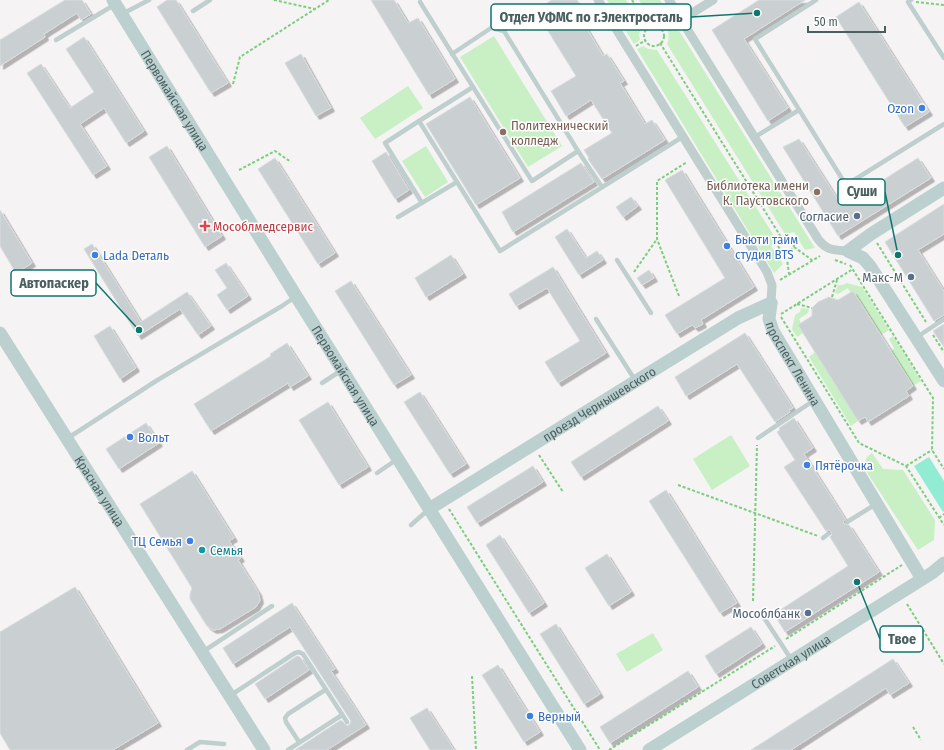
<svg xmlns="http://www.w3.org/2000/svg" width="944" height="750" viewBox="0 0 944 750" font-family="'Fira Sans Condensed',sans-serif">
  <defs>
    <filter id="shadow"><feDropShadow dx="3.5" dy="3.5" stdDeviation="0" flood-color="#0004"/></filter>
  </defs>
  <rect width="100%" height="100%" fill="#f5f3f4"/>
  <g fill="#c8f0c4">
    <polygon points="607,0 626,0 643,26 639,34 640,40 634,44"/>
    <polygon points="639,0 660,0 666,10 662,13 661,22 652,21"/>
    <path d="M668,13L815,248L805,250L794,232L785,234L667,44C670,37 669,30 664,24V15Z"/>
    <polygon points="494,36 562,146 528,167 460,57"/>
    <polygon points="643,46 648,49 657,50 776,239 771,246 783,264 774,273 637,49"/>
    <polygon points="408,86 423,108 375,139 360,118"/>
    <polygon points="426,146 448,182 425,197 402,161"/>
    <polygon points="847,283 862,287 889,330 881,335 853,291 850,292 848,288 838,294 835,293 838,285 843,285"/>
    <polygon points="801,308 809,309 808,313 799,319 801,323 798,325 803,333 797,337 792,329 795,315 800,312"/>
    <polygon points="893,336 921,381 913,386 891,351 894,348 889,339"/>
    <polygon points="815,352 858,421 851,426 809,357"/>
    <polygon points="731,435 750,466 712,490 693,459"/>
    <path d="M872,453L883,469L903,470L935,520L934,540L918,550L866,471C863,463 865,457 872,453Z"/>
    <polygon points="653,633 663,650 627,672 616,654"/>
  </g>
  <polygon fill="#92ecd3" points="929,457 944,481 944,511 943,512 914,466"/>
  <g fill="#cad0d2" stroke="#d7dcde" filter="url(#shadow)">
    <polygon points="65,0 82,0 91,14 81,20 77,13 44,34 45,37 0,66 0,40"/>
    <polygon points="167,0 176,0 228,83 211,93 157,7"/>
    <polygon points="371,0 394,0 408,23 418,18 455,79 429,95"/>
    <polygon points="552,0 577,0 583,10 578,14 603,56 607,54 624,81 620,83 645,124 652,120 665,140 602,179 588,159 589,158 584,150 612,133 591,100 566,116 551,91 576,76 535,10"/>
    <polygon points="759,0 805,0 744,39 788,108 768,121 712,30"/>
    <polygon points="859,2 929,112 905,127 836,17"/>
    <polygon points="84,37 144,131 126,143 104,108 80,124 107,166 93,175 27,73 41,64 70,108 94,92 66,49"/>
    <polygon points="301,54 331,108 316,116 285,63"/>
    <polygon points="470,97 520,178 476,205 426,124"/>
    <polygon points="799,139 842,206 918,158 931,178 838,236 783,147"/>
    <polygon points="167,146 222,236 205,247 149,157"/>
    <polygon points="386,152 409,190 395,199 372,161"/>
    <polygon points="275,158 335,253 318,264 258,169"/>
    <polygon points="581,163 594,182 513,232 502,212"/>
    <polygon points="682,170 754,287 701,320 703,324 695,328 692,325 677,334 665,315 725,278 665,180"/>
    <polygon points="631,197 638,206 623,217 616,207"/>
    <polygon points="944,204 944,234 918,250 944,291 944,315 934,321 885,242"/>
    <polygon points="0,210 32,263 16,273 0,246"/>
    <polygon points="567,229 586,258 597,251 603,260 579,275 555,237"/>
    <polygon points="92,244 141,322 187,292 211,326 198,335 180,309 138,336 84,249"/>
    <polygon points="451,255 463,274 426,297 415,278"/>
    <polygon points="226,263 248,296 227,310 217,295 227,288 215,270"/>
    <polygon points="553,267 606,353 558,383 545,362 580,341 547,288 516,306 509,294"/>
    <polygon points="649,270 654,278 642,285 637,278"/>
    <polygon points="351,281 411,375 394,385 335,291"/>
    <polygon points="853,291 913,386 906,391 909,396 868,422 865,417 858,421 798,325 812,316 812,308 818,302 829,297 838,300"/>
    <polygon points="944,324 944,347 933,331"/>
    <polygon points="110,326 136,368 120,379 94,336"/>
    <polygon points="745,333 793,408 789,410 790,412 775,422 737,364 686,396 675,377"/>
    <polygon points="287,343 308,376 290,387 288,383 211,431 194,404 271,356 270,354"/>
    <polygon points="420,392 466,464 450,474 404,402"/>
    <polygon points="328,402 368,467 339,485 299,420"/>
    <polygon points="658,406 668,421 581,477 571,462"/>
    <polygon points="794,418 813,448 804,454 845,519 843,522 844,524 849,525 879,572 785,632 774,614 848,566 830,537 832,535 831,532 829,530 826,531 784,467 795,460 777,432 780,430 779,428"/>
    <polygon points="146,423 159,443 119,469 106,449"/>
    <polygon points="533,466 543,482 477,523 467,507"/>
    <polygon points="192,471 234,538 229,541 241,558 238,560 258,592 260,600 256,607 220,629 213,630 207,626 190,599 190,594 192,588 140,504"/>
    <polygon points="666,490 737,603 720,613 649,501"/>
    <polygon points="500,535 544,603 529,613 486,545"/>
    <polygon points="607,554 631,592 609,606 585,568"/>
    <polygon points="75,587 158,723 113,750 10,750 0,733 0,632"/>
    <polygon points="292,603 335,669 331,671 366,725 327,750 295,750 341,720 347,726 350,724 351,721 290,627 233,664 223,648"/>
    <polygon points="556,624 600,694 584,704 540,634"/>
    <polygon points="751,627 762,644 716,674 705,656"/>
    <polygon points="297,656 300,657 309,670 265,699 255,684"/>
    <polygon points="893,659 909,683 890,695 886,688 791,750 751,750"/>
    <polygon points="498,665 540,732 524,742 482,675"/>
    <polygon points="688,671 698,687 610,743 600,727"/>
    <polygon points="427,708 454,750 430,750 410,718"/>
  </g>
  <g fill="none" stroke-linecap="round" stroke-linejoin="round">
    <g stroke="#7bce7d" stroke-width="2" stroke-dasharray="3 2" stroke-linecap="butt">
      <polyline points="274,0 315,9"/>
      <polyline points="632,0 649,27"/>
      <polyline points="916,2 944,5"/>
      <circle cx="654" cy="36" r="10"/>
      <polyline points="661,29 663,14 665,13"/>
      <polyline points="660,43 781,237"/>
      <polyline points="636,46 646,40"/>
      <polyline points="233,84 240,57 329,0"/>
      <polyline points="239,170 275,151 291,162"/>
      <circle cx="786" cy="244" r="8"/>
      <polyline points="877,243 926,322"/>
      <polyline points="794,247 812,260"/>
      <polyline points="786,252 789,274"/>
      <polyline points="835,260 846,264"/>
      <polyline points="850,265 933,398 932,450 944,469"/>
      <polyline points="634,272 657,239"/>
      <polyline points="780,280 820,256"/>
      <polyline points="679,296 657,239 657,181 687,162"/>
      <polyline points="832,297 837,280"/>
      <polyline points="797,304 812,308"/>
      <polyline points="781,314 853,269"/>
      <polyline points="781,317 859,443 906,466 944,525"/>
      <polyline points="933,335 944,352"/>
      <polyline points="539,455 563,492"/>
      <polyline points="906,466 932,450"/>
      <polyline points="678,485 818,536"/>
      <polyline points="449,509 600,750"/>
      <polyline points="939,518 944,514"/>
      <polyline points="753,601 757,445"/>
      <polyline points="907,604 944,664"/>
      <polyline points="786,639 902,565"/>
      <polyline points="472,676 476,750"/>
      <polyline points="913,727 921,740"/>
      <polyline points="609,750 775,646"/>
    </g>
    <g stroke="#becfce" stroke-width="4.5">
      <polyline points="816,0 755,39 846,185 944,124"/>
      <polyline points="911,0 908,2 944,58"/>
      <polyline points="420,2 473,87"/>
      <polyline points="508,7 504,31 578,151"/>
      <polyline points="193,11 210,0"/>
      <polyline points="124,13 149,0"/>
      <polyline points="56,40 114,5"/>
      <polyline points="452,54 491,28 504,31"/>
      <polyline points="419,121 385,143 422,203"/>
      <polyline points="755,137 799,110"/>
      <polyline points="457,182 419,121 473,87 532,181 578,151 602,187"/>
      <polyline points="398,217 457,182 500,251 684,136"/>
      <polyline points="617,260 651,313"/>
      <polyline points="596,319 635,380"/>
      <polyline points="917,337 944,319"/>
      <polyline points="322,383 342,370"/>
      <polyline points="68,438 156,381 282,306 295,297"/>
      <polyline points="758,438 813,401"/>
      <polyline points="377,473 396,460"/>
      <polyline points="847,522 876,504"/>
      <polyline points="411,525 428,510"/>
      <polyline points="823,538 828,534"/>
      <polyline points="761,613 791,659"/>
      <polyline points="204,651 272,606"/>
      <polyline points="231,695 295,653 299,652 303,654 347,722"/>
      <polyline points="299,742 286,722 285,718 288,714 325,690"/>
      <polyline points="187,750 200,742 224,744"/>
      <polyline points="288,750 342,715"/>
    </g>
    <g stroke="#becfce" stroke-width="9">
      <polyline points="598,0 767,272 772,285 771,303"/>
      <path d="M669,0L818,239C827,251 834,250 848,251"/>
      <polyline points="681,20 713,0"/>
    </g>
    <g stroke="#bcd0d0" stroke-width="13">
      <path id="s1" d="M113,0L296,296L580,750"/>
      <polyline points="944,188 871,234 848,251 863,258 870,266 944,381"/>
      <path id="s2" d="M771,303L769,319L773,331L922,579"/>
      <path id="s3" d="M0,333L264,750"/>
      <path id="s4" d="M429,509L738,318L771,303"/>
      <path id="s5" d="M649,750L932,573L944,563"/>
    </g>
  </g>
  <g fill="#3f7fe0" stroke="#fff" stroke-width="1.5">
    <circle cx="922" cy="108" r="4"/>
    <circle cx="727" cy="246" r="4"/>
    <circle cx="95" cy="255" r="4"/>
    <circle cx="130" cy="437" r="4"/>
    <circle cx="807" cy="465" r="4"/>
    <circle cx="190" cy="541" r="4"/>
    <circle cx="530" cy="716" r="4"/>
  </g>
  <g fill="#8d6e63" stroke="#fff" stroke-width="1.5">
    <circle cx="503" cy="132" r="4"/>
    <circle cx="817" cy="192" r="4"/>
  </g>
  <g fill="#5c6f8a" stroke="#fff" stroke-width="1.5">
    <circle cx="857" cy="216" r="4"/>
    <circle cx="911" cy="277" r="4"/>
    <circle cx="808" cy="613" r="4"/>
  </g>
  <path fill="#e0444e" stroke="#fff" stroke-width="1.5" d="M203 220h4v4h4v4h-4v4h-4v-4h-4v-4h4z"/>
  <circle fill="#0f9aa8" stroke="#fff" stroke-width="1.5" cx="202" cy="550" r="4"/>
  <g text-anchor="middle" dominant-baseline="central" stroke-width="3" stroke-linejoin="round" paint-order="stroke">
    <g font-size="13" fill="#4a6060" stroke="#fff">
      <text stroke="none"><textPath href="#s1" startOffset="118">Первомайская улица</textPath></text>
      <text stroke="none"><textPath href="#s2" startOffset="67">проспект Ленина</textPath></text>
      <text stroke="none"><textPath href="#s1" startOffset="442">Первомайская улица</textPath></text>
      <text stroke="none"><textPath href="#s4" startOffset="200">проезд Чернышевского</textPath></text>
      <text stroke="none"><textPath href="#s3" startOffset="187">Красная улица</textPath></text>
      <text stroke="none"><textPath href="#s5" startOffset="167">Советская улица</textPath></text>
    </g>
    <g font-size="13" fill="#366cbe" stroke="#fff" text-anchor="start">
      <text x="914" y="108" text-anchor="end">Ozon</text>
      <text x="735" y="239">Бьюти тайм<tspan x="735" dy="15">студия BTS</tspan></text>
      <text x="103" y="255">Lada Dеталь</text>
      <text x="138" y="437">Вольт</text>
      <text x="815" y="465">Пятёрочка</text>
      <text x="182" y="541" text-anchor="end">ТЦ Семья</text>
      <text x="538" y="716">Верный</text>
    </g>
    <g font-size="13" fill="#785e54" stroke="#fff" text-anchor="start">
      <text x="511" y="125">Политехнический<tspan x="511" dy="15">колледж</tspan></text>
      <text x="809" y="185" text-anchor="end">Библиотека имени<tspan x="809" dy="15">К. Паустовского</tspan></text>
    </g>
    <g font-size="13" fill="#4e5e75" stroke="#fff" text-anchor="end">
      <text x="849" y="216">Согласие</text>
      <text x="903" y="277">Макс-М</text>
      <text x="800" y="613">Мособлбанк</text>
    </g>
    <g font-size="13" fill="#be3a42" stroke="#fff" text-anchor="start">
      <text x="213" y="226">Мособлмедсервис</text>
    </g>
    <g font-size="13" fill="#0d838f" stroke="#fff" text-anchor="start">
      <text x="210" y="550">Семья</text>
    </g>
  </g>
  <path fill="none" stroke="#0f766e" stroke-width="1.5" d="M757 13L691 17M898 255L885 192M139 330L96 283M857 582L880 639"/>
  <g fill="#0f766e" stroke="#fff" stroke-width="1.5">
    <circle cx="757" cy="13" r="4"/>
    <circle cx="898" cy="255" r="4"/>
    <circle cx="139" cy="330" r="4"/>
    <circle cx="857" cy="582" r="4"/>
  </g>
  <g fill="#fff" stroke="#0f766e" stroke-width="1.5">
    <rect x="491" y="4" width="200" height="26" rx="4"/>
    <rect x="838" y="179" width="47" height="26" rx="4"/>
    <rect x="11" y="270" width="85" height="26" rx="4"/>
    <rect x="880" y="626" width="43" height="26" rx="4"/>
  </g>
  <g font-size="14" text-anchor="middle" font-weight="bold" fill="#4a6060">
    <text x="591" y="22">Отдел УФМС по г.Электросталь</text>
    <text x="862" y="196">Суши</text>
    <text x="54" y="288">Автопаскер</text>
    <text x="902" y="644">Твое</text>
  </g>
  <path d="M808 26v6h77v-6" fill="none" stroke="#4a6060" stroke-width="2"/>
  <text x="814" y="26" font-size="12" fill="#4a6060" stroke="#ffffff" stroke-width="3" paint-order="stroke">50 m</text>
</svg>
